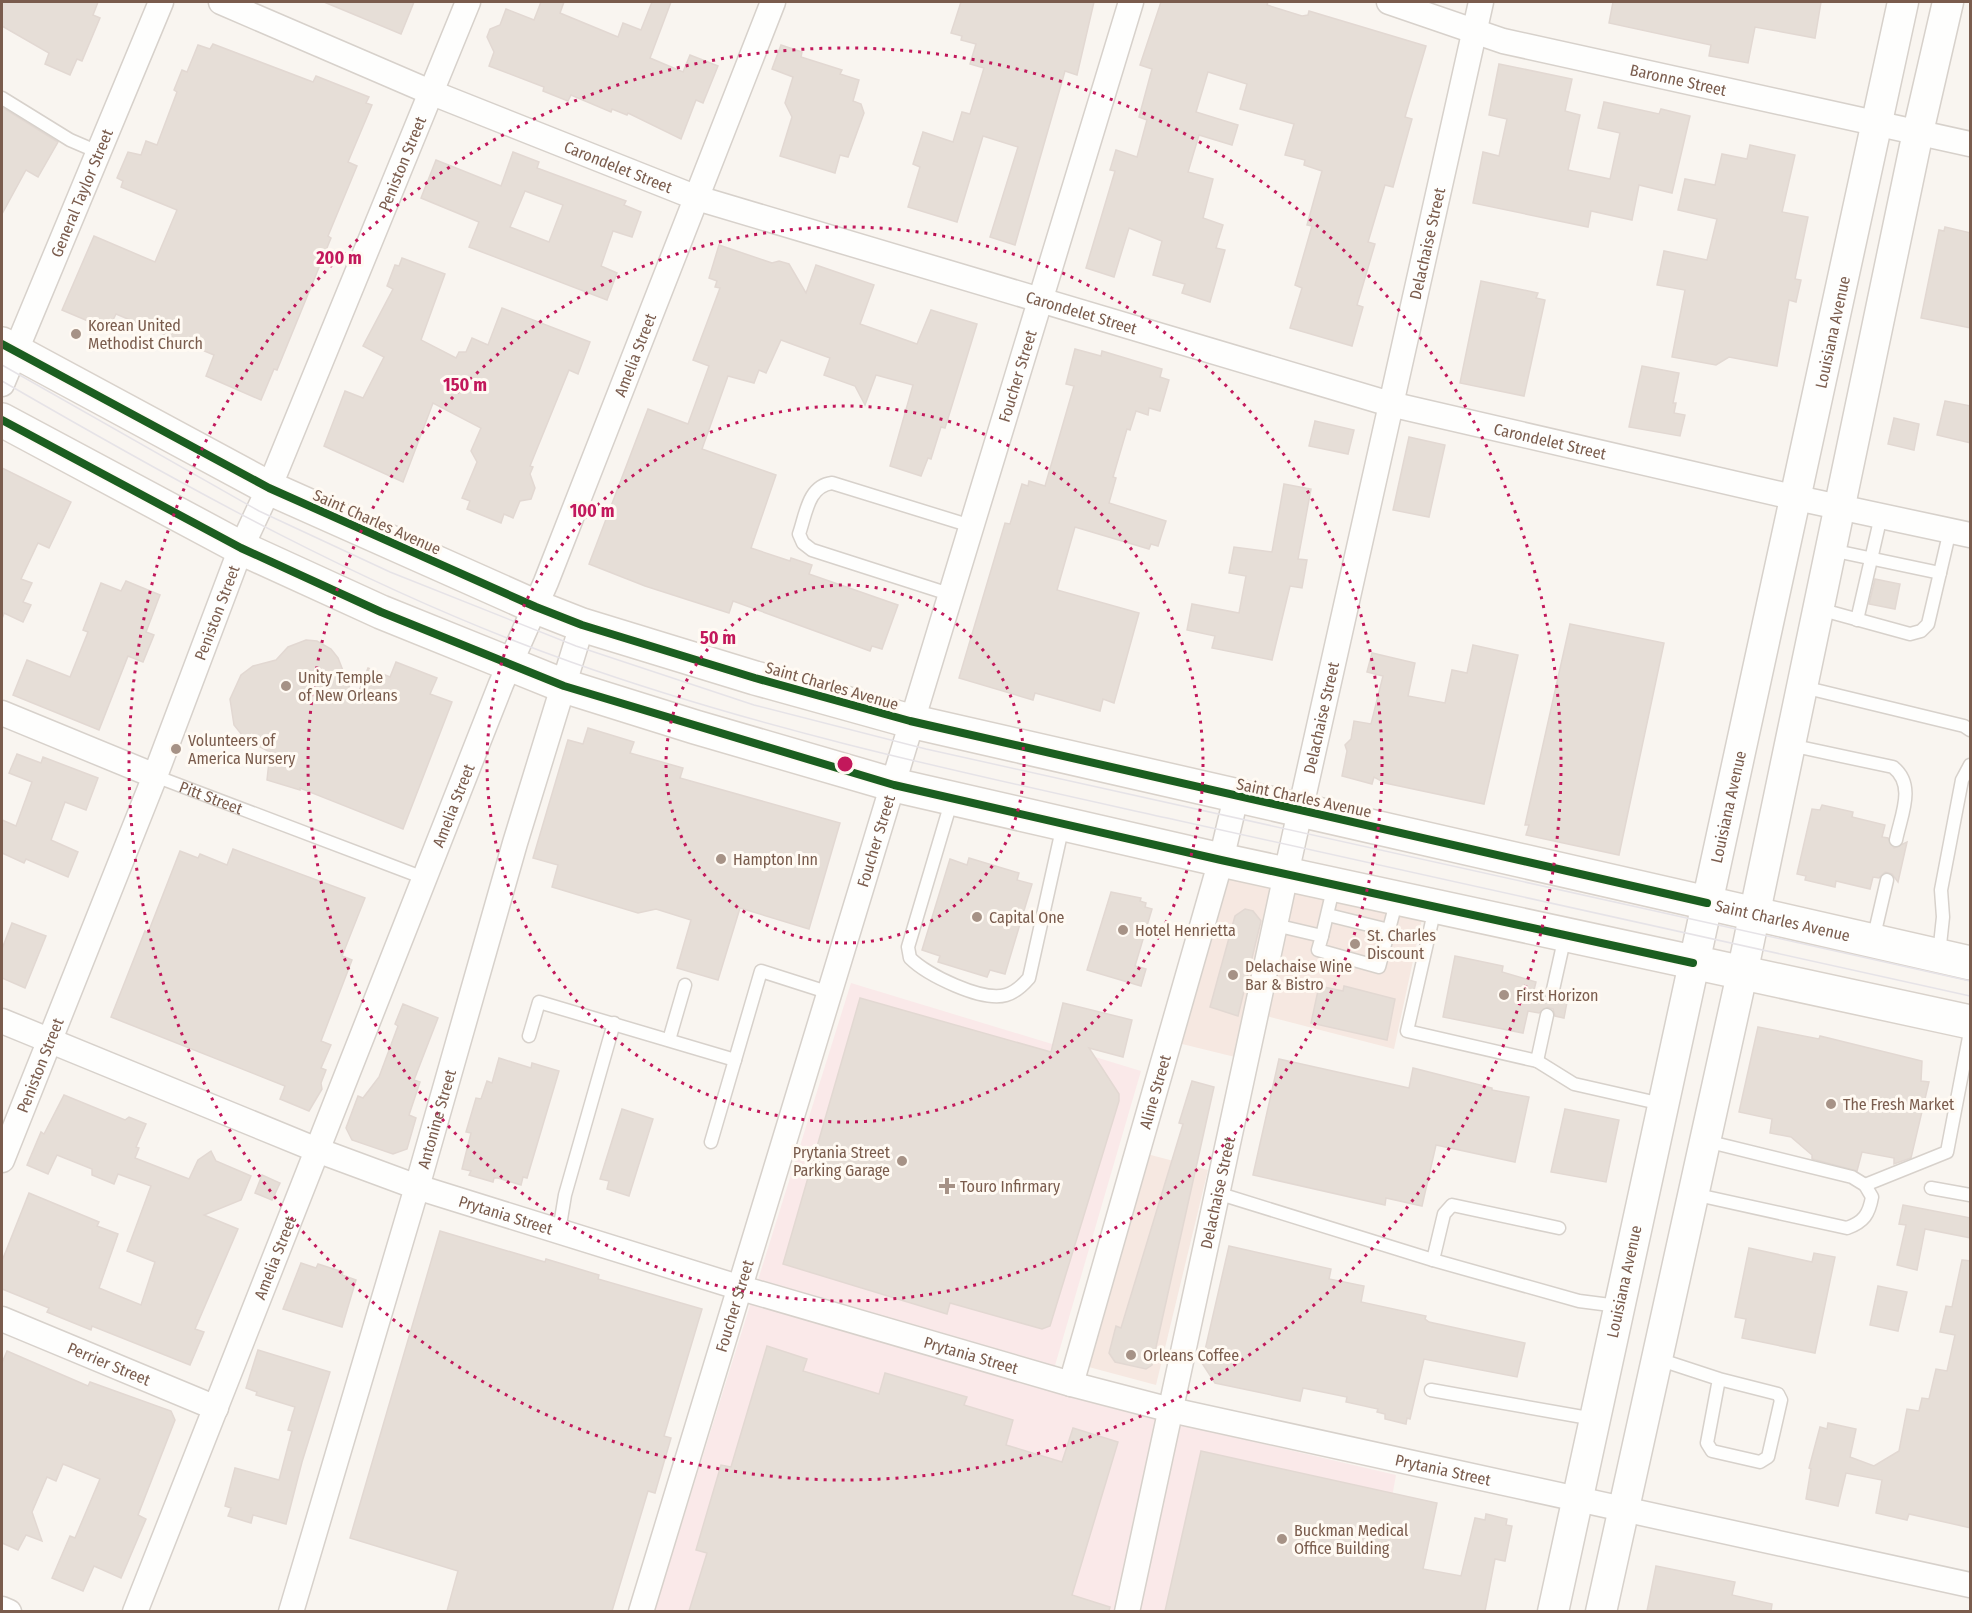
<svg xmlns="http://www.w3.org/2000/svg" width="1972" height="1613" viewBox="0 0 1972 1613" font-family="'Fira Sans Condensed',sans-serif">
  <rect width="100%" height="100%" fill="#f9f5f0"/>
  <g fill="#f6e8e1">
    <polygon points="1224,872 1422,919 1394,1049 1247,1011 1235,1057 1178,1043"/>
    <polygon points="1147,1154 1208,1170 1156,1385 1085,1366"/>
  </g>
  <polygon fill="#fae9e9" points="851,983 1141,1071 1049,1386 1161,1420 1396,1475 1372,1607 1309,1595 1306,1612 654,1612"/>
  <g fill="#e6ded7" stroke="#e2d8d2" stroke-width="1.5" fill-rule="evenodd">
    <polygon points="2,2 98,2 93,15 100,18 82,61 77,59 70,75 45,64 49,53 2,26"/>
    <polygon points="324,2 414,2 401,34"/>
    <polygon points="541,2 564,2 560,13 618,37 623,23 641,30 652,2 671,2 650,58 683,72 690,55 718,66 703,103 696,100 681,139 628,113 627,115 612,109 611,112 571,95 568,101 543,91 544,87 489,66 494,52 487,37 490,29 500,25 506,9 534,20"/>
    <polygon points="961,2 1094,2 1077,75 1065,71 1015,245 990,237 1018,147 983,136 957,222 908,207 920,167 913,164 923,132 953,142 962,112 970,114 984,68 970,64 976,44 961,40 962,36 951,33"/>
    <polygon points="1161,2 1268,2 1267,5 1302,16 1308,15 1309,11 1426,46 1405,117 1412,119 1393,187 1385,185 1368,242 1375,244 1357,305 1363,307 1352,346 1290,328 1302,288 1295,285 1312,226 1307,225 1322,171 1304,165 1305,160 1285,155 1294,124 1240,109 1247,84 1208,72 1196,112 1238,125 1232,145 1199,135 1188,172 1213,179 1203,218 1223,225 1216,248 1225,250 1210,302 1182,293 1185,284 1153,275 1162,241 1129,228 1114,277 1086,268 1115,171 1110,170 1116,150 1137,157 1147,120 1139,117 1152,69 1140,65"/>
    <polygon points="1613,2 1821,2 1815,38 1755,27 1748,63 1709,56 1711,45 1609,23"/>
    <polygon points="213,44 313,82 316,76 369,97 366,103 372,105 348,162 357,166 328,236 331,238 277,370 274,369 261,400 206,376 214,355 116,314 111,324 97,319 95,324 62,310 94,236 155,262 177,210 121,187 123,181 117,178 128,152 141,155 146,141 157,145 177,92 174,90 182,70 187,72 198,45 210,49"/>
    <polygon points="781,45 802,52 801,57 842,70 840,74 859,80 853,101 861,104 864,113 848,157 840,155 835,173 780,156 792,117 785,103 793,77 772,69"/>
    <polygon points="1499,64 1572,79 1565,111 1580,115 1568,170 1610,179 1620,133 1598,128 1604,102 1659,114 1661,109 1690,116 1672,193 1639,185 1632,220 1591,211 1588,227 1473,203 1483,152 1499,156 1507,119 1489,115"/>
    <polygon points="2,107 58,142 38,177 26,170 2,214"/>
    <polygon points="1750,145 1795,155 1782,212 1808,217 1795,279 1801,280 1796,302 1789,300 1777,366 1729,357 1716,365 1672,357 1685,290 1657,285 1664,251 1707,260 1717,219 1678,210 1685,179 1715,185 1722,154 1747,159"/>
    <path d="M513,152L539,162L537,168L626,201L624,205L641,212L632,237L613,231L601,266L617,273L607,300L469,247L479,222L421,198L436,160L501,186ZM525,191L563,205L549,242L510,227Z"/>
    <polygon points="1945,227 1971,233 1971,328 1921,318 1939,230 1944,231"/>
    <polygon points="719,245 772,263 779,261 789,264 806,293 816,265 874,285 860,324 917,344 931,310 977,324 945,428 941,427 931,459 928,458 921,476 890,466 913,385 876,375 865,405 855,386 824,375 830,358 781,340 766,373 759,370 754,383 728,376 702,449 776,475 751,548 790,561 791,558 812,565 809,574 898,605 882,649 872,646 870,651 733,601 729,613 645,586 589,564 648,409 688,424 709,366 693,360 720,288 715,287 717,281 709,278"/>
    <polygon points="402,258 445,274 421,340 456,358 459,352 466,352 472,338 488,345 502,308 590,342 578,374 569,370 530,466 533,467 530,474 535,488 531,499 520,501 513,518 504,514 501,523 467,509 470,501 462,498 477,462 471,451 481,428 433,403 403,482 324,446 345,391 363,398 384,357 363,346 393,289 387,286 395,265 399,266"/>
    <polygon points="1481,281 1538,293 1536,298 1545,300 1524,396 1460,383"/>
    <polygon points="1075,349 1101,356 1102,351 1162,369 1160,377 1169,380 1160,411 1149,408 1148,415 1136,411 1130,430 1127,429 1113,477 1116,478 1109,503 1166,521 1158,546 1151,544 1149,549 1075,527 1057,590 1139,613 1114,703 1103,699 1100,711 1035,693 1033,700 959,678 1005,523 1010,524 1022,484 1028,486 1029,481 1045,486 1074,386 1066,384"/>
    <polygon points="1642,366 1679,373 1673,403 1676,403 1674,413 1685,415 1680,436 1629,427"/>
    <polygon points="1945,401 1971,406 1971,443 1937,435"/>
    <polygon points="1894,418 1919,424 1914,450 1888,444"/>
    <polygon points="1315,421 1354,430 1348,454 1309,446"/>
    <polygon points="1409,437 1445,445 1429,517 1393,510"/>
    <polygon points="2,468 71,502 49,548 38,543 21,579 32,583 23,602 31,605 23,622 4,613 2,619"/>
    <polygon points="1284,484 1311,489 1298,559 1307,560 1302,588 1290,586 1272,660 1212,648 1215,636 1187,630 1192,604 1239,613 1246,576 1229,573 1234,547 1272,552"/>
    <polygon points="1875,579 1900,584 1895,609 1869,604"/>
    <polygon points="126,581 160,595 146,632 154,635 143,662 128,656 99,730 13,695 27,660 70,677 88,632 83,630 101,583 121,591"/>
    <polygon points="1570,624 1664,643 1619,855 1526,835 1529,825 1525,825"/>
    <polygon points="306,640 317,641 331,649 338,658 355,701 368,668 390,677 396,662 437,678 430,694 452,702 403,829 300,788 300,790 267,780 270,752 246,740 234,725 230,699 241,675 253,666 276,660 288,647"/>
    <polygon points="1473,645 1518,655 1484,804 1385,783 1374,777 1372,784 1342,776 1347,751 1345,745 1351,739 1354,721 1371,724 1383,676 1367,672 1372,653 1415,663 1408,696 1445,703 1452,670 1467,673"/>
    <polygon points="588,728 634,742 630,753 683,768 680,778 840,823 809,929 740,908 718,980 677,968 691,920 656,909 638,913 552,887 558,865 533,858 568,740 583,744"/>
    <polygon points="17,754 41,763 43,757 98,778 86,810 65,802 51,840 78,852 68,877 26,859 24,863 2,853 2,820 16,826 32,782 9,773"/>
    <polygon points="1822,805 1853,812 1852,817 1885,825 1882,837 1888,838 1894,848 1907,842 1898,882 1892,874 1885,872 1879,878 1873,877 1870,889 1836,881 1835,887 1805,880 1806,876 1797,874 1812,809 1820,810"/>
    <polygon points="233,849 365,898 342,956 352,960 321,1041 331,1045 321,1068 326,1070 321,1083 322,1089 309,1111 280,1099 285,1086 111,1017 145,931 148,933 180,851 198,858 200,854 227,865"/>
    <polygon points="969,858 1019,873 1017,880 1032,884 1005,974 990,970 987,977 938,962 940,956 922,950 950,859 967,865"/>
    <polygon points="1111,892 1141,898 1140,901 1146,903 1145,907 1152,909 1135,966 1146,969 1141,986 1087,970"/>
    <polygon points="1245,909 1253,911 1261,921 1238,1016 1210,1007 1235,916"/>
    <polygon points="12,923 46,936 25,988 2,978 2,949"/>
    <polygon points="1455,956 1503,966 1502,972 1536,982 1534,990 1544,992 1544,997 1550,1002 1555,1002 1560,995 1568,997 1564,1018 1555,1016 1553,1009 1548,1007 1539,1013 1528,1011 1523,1033 1443,1017"/>
    <polygon points="1319,986 1343,991 1344,986 1395,999 1387,1040 1311,1023"/>
    <polygon points="860,998 1051,1052 1063,1003 1132,1020 1123,1057 1089,1048 1119,1094 1119,1101 1050,1326 1042,1329 950,1303 947,1314 783,1264"/>
    <polygon points="403,1004 438,1018 414,1080 420,1082 409,1115 416,1118 407,1149 393,1154 352,1140 346,1128 358,1096 363,1098 379,1077 398,1026 395,1024"/>
    <polygon points="1758,1027 1819,1039 1820,1036 1922,1061 1921,1081 1929,1082 1911,1158 1894,1164 1894,1158 1862,1152 1857,1171 1812,1159 1812,1155 1791,1137 1770,1133 1772,1119 1739,1112"/>
    <polygon points="499,1058 531,1068 532,1063 559,1071 527,1178 523,1177 521,1185 498,1178 494,1178 493,1182 469,1175 471,1171 462,1169 471,1133 466,1132 476,1098 481,1099 487,1081 492,1083"/>
    <polygon points="1279,1059 1409,1088 1413,1068 1492,1088 1492,1090 1529,1097 1515,1162 1436,1145 1422,1206 1386,1198 1385,1205 1253,1175"/>
    <polygon points="1192,1081 1214,1087 1152,1365 1146,1369 1115,1362 1109,1353 1116,1326 1121,1328 1183,1124 1179,1123"/>
    <polygon points="64,1095 125,1120 129,1117 146,1124 136,1147 139,1148 135,1158 189,1179 198,1160 211,1151 216,1161 251,1176 241,1200 204,1215 238,1229 195,1329 204,1332 190,1365 92,1326 91,1330 47,1312 49,1308 2,1289 2,1261 29,1193 99,1222 97,1226 118,1234 99,1288 141,1305 155,1262 127,1251 151,1186 118,1174 114,1184 92,1175 92,1169 57,1155 48,1174 27,1165 41,1132 44,1134"/>
    <polygon points="622,1109 653,1119 629,1196 607,1189 609,1181 600,1179"/>
    <polygon points="1565,1109 1619,1120 1606,1182 1551,1172"/>
    <polygon points="262,1175 280,1183 272,1200 255,1193"/>
    <polygon points="1903,1205 1971,1218 1971,1238 1925,1229 1917,1270 1897,1265 1906,1225 1899,1224"/>
    <polygon points="440,1231 545,1262 546,1259 599,1275 598,1279 702,1309 664,1436 671,1438 655,1493 648,1491 612,1611 447,1611 458,1571 350,1538"/>
    <polygon points="1229,1246 1331,1269 1329,1279 1364,1286 1361,1302 1426,1316 1425,1319 1429,1322 1525,1343 1517,1377 1424,1359 1410,1419 1407,1418 1406,1424 1385,1419 1385,1414 1377,1412 1378,1409 1346,1402 1347,1397 1303,1388 1300,1401 1215,1383 1202,1363"/>
    <polygon points="1749,1248 1812,1262 1814,1253 1835,1257 1815,1353 1742,1338 1746,1319 1735,1317"/>
    <polygon points="1962,1260 1971,1261 1971,1528 1909,1514 1907,1520 1876,1513 1882,1480 1846,1473 1838,1506 1806,1499 1811,1469 1809,1468 1820,1427 1827,1429 1828,1423 1856,1429 1850,1457 1874,1466 1899,1451 1907,1409 1919,1411 1922,1398 1929,1399 1936,1369 1947,1371 1955,1335 1940,1332 1946,1306 1952,1307"/>
    <polygon points="301,1263 316,1268 318,1264 343,1272 342,1275 356,1280 342,1327 283,1309"/>
    <polygon points="1878,1286 1907,1292 1898,1331 1870,1325"/>
    <polygon points="767,1346 807,1359 803,1371 879,1394 885,1373 967,1397 964,1405 1013,1420 1006,1445 1062,1462 1073,1428 1118,1442 1072,1595 1110,1607 1109,1611 689,1611 707,1553 696,1550 721,1465 731,1467"/>
    <polygon points="258,1350 330,1372 302,1462 286,1524 253,1515 251,1523 228,1516 231,1508 225,1506 235,1468 279,1480 292,1431 288,1430 295,1407 256,1395 257,1392 246,1388"/>
    <polygon points="7,1351 88,1386 90,1382 171,1411 175,1420 138,1515 146,1519 121,1578 94,1566 83,1591 52,1578 70,1536 75,1538 100,1479 63,1464 56,1481 47,1477 32,1512 42,1541 26,1535 18,1550 2,1543 2,1363"/>
    <polygon points="1201,1451 1437,1503 1423,1569 1461,1576 1475,1518 1485,1520 1486,1514 1507,1519 1506,1525 1512,1526 1505,1561 1495,1559 1485,1611 1165,1611"/>
    <polygon points="1656,1566 1735,1582 1732,1595 1772,1604 1771,1611 1647,1611"/>
  </g>
  <g fill="none" stroke-linecap="round" stroke-linejoin="round">
    <g stroke="#d7d1cb" stroke-width="15">
      <g id="service">
        <polyline points="2,98 70,140 98,152"/>
        <polyline points="1831,550 1940,573"/>
        <path d="M949,594L812,550L803,543L799,534C806,514 808,486 832,483L971,526"/>
        <polyline points="1819,609 1910,634 1921,631 1928,624 1950,530"/>
        <polyline points="1857,620 1881,516"/>
        <polyline points="1803,687 1964,726 1970,730"/>
        <path d="M1790,745L1893,767C1916,785 1901,815 1896,840"/>
        <path id="s1" d="M155,776L424,878"/>
        <path d="M952,799L908,947L910,958C927,975 982,1002 1006,995C1016,992 1023,985 1029,978L1063,825"/>
        <polyline points="1435,908 1407,1031 1537,1061 1547,1015"/>
        <polyline points="1328,915 1389,930"/>
        <polyline points="1275,925 1322,936 1318,950 1379,967 1397,899"/>
        <polyline points="1322,936 1334,885"/>
        <polyline points="1873,940 1887,880"/>
        <polyline points="1939,954 1943,917 1941,890 1962,780 1970,765"/>
        <polyline points="1552,994 1565,936"/>
        <polyline points="529,1036 539,1002 735,1060"/>
        <polyline points="669,1040 685,985"/>
        <polyline points="1537,1061 1574,1084 1662,1104"/>
        <polyline points="711,1142 761,971 830,993"/>
        <polyline points="1865,1185 1947,1152 1970,1032"/>
        <polyline points="1931,1188 1970,1195"/>
        <polyline points="1217,1193 1433,1260"/>
        <path d="M1693,1194L1847,1228C1864,1222 1869,1214 1872,1197L1865,1185L1852,1177L1706,1141"/>
        <polyline points="1559,1228 1452,1205 1444,1214 1433,1260 1579,1301 1618,1306"/>
        <polyline points="559,1231 565,1195 614,1023"/>
        <polyline points="1658,1359 1719,1379 1707,1443 1712,1451 1760,1462 1768,1457 1781,1400 1778,1394 1719,1379"/>
        <polyline points="1431,1390 1594,1419"/>
      </g>
    </g>
    <g stroke="#d7d1cb" stroke-width="27">
      <g id="minor">
        <path id="s2" d="M221,2L430,92L697,198L1390,404L1797,498L1970,535"/>
        <path id="s3" d="M1389,2L1503,41L1970,144"/>
        <path id="s4" d="M2,384L161,2"/>
        <polyline points="2,713 155,776"/>
        <path id="s5" d="M2,1021L317,1150L417,1187L741,1288L1071,1384L1171,1410L1970,1585"/>
        <path id="s6" d="M2,1160L155,776L241,548L269,488L468,2"/>
        <path id="s7" d="M2,1319L216,1408"/>
        <path id="s8" d="M1071,1384L1221,860L1236,797"/>
        <polyline points="2,1609 9,1612"/>
        <path id="s9" d="M135,1612L501,684L546,582L773,2"/>
        <path id="s10" d="M291,1612L417,1187L515,843L582,625"/>
        <path id="s11" d="M641,1612L1131,2"/>
        <path id="s12" d="M1127,1612L1286,874L1481,2"/>
      </g>
    </g>
    <g stroke="#d7d1cb" stroke-width="33">
      <g id="tertiary">
        <path id="s13" d="M1553,1612C1666,1074 1790,539 1903,2"/>
        <polyline points="1601,1612 1742,974 1918,132 1948,2"/>
      </g>
    </g>
    <g stroke="#d9d2cb" stroke-width="36">
      <g id="secondary">
        <path id="s14" d="M2,344L269,488L536,607L582,625L755,678L910,721L1970,963"/>
        <polyline points="2,420 241,548 381,612 564,686 695,727 894,785 1221,860 1970,1022"/>
      </g>
    </g>
    <use href="#service" stroke="#fefefd" stroke-width="12"/>
    <use href="#minor" stroke="#fefefd" stroke-width="24"/>
    <use href="#tertiary" stroke="#fefefd" stroke-width="30"/>
    <use href="#secondary" stroke="#fefefd" stroke-width="33"/>
    <g stroke="#e6e3e7" stroke-width="1.5">
      <polyline points="2,365 259,511 390,572 576,646 754,705 926,749 1970,981"/>
      <path d="M2,381C185,487 371,591 571,662C768,732 973,775 1176,820C1441,879 1706,937 1970,996"/>
    </g>
    <g stroke="#fffaf3" stroke-width="11">
      <g id="cycleway">
        <polyline points="2,344 269,488 536,607 582,625 755,678 910,721 1707,903"/>
        <polyline points="2,420 241,548 381,612 564,686 894,785 1221,860 1693,963"/>
      </g>
    </g>
    <use href="#cycleway" stroke="#1b5e20" stroke-width="8"/>
  </g>
  <g fill="none" stroke="#c2185b" stroke-width="3" stroke-dasharray="3 6">
    <circle cx="845" cy="764" r="179"/>
    <circle cx="845" cy="764" r="358"/>
    <circle cx="845" cy="764" r="537"/>
    <circle cx="845" cy="764" r="716"/>
  </g>
  <g fill="#a69286" stroke="#fffaf3" stroke-width="2">
    <circle cx="76" cy="334" r="6"/>
    <circle cx="286" cy="686" r="6"/>
    <circle cx="176" cy="749" r="6"/>
    <circle cx="721" cy="859" r="6"/>
    <circle cx="977" cy="917" r="6"/>
    <circle cx="1123" cy="930" r="6"/>
    <circle cx="1355" cy="944" r="6"/>
    <circle cx="1233" cy="975" r="6"/>
    <circle cx="1504" cy="995" r="6"/>
    <circle cx="1831" cy="1104" r="6"/>
    <circle cx="902" cy="1161" r="6"/>
    <path d="M944 1177h6v6h6v6h-6v6h-6v-6h-6v-6h6z"/>
    <circle cx="1131" cy="1355" r="6"/>
    <circle cx="1282" cy="1539" r="6"/>
  </g>
  <g text-anchor="middle" dominant-baseline="central" stroke-width="6" stroke-linejoin="round" paint-order="stroke">
    <g font-size="16" fill="#7a5c4d" stroke="#fffaf3">
      <text stroke="none"><textPath href="#s3" startOffset="300">Baronne Street</textPath></text>
      <text stroke="none"><textPath href="#s6" startOffset="1074">Peniston Street</textPath></text>
      <text stroke="none"><textPath href="#s2" startOffset="430">Carondelet Street</textPath></text>
      <text stroke="none"><textPath href="#s4" startOffset="207">General Taylor Street</textPath></text>
      <text stroke="none"><textPath href="#s12" startOffset="1401">Delachaise Street</textPath></text>
      <text stroke="none"><textPath href="#s2" startOffset="916">Carondelet Street</textPath></text>
      <text stroke="none"><textPath href="#s13" startOffset="1310">Louisiana Avenue</textPath></text>
      <text stroke="none"><textPath href="#s9" startOffset="1353">Amelia Street</textPath></text>
      <text stroke="none"><textPath href="#s11" startOffset="1292">Foucher Street</textPath></text>
      <text stroke="none"><textPath href="#s2" startOffset="1402">Carondelet Street</textPath></text>
      <text transform="translate(377 522) rotate(24)">Saint Charles Avenue</text>
      <text stroke="none"><textPath href="#s6" startOffset="588">Peniston Street</textPath></text>
      <text transform="translate(832 686) rotate(16)">Saint Charles Avenue</text>
      <text stroke="none"><textPath href="#s12" startOffset="915">Delachaise Street</textPath></text>
      <text stroke="none"><textPath href="#s1" startOffset="60">Pitt Street</textPath></text>
      <text transform="translate(1304 798) rotate(12)">Saint Charles Avenue</text>
      <text stroke="none"><textPath href="#s9" startOffset="867">Amelia Street</textPath></text>
      <text stroke="none"><textPath href="#s13" startOffset="824">Louisiana Avenue</textPath></text>
      <text stroke="none"><textPath href="#s11" startOffset="806">Foucher Street</textPath></text>
      <text stroke="none"><textPath href="#s14" startOffset="1882">Saint Charles Avenue</textPath></text>
      <text stroke="none"><textPath href="#s6" startOffset="102">Peniston Street</textPath></text>
      <text stroke="none"><textPath href="#s8" startOffset="304">Aline Street</textPath></text>
      <text stroke="none"><textPath href="#s10" startOffset="514">Antonine Street</textPath></text>
      <text stroke="none"><textPath href="#s12" startOffset="429">Delachaise Street</textPath></text>
      <text stroke="none"><textPath href="#s5" startOffset="540">Prytania Street</textPath></text>
      <text stroke="none"><textPath href="#s9" startOffset="381">Amelia Street</textPath></text>
      <text stroke="none"><textPath href="#s13" startOffset="338">Louisiana Avenue</textPath></text>
      <text stroke="none"><textPath href="#s11" startOffset="320">Foucher Street</textPath></text>
      <text stroke="none"><textPath href="#s5" startOffset="1026">Prytania Street</textPath></text>
      <text stroke="none"><textPath href="#s7" startOffset="116">Perrier Street</textPath></text>
      <text stroke="none"><textPath href="#s5" startOffset="1512">Prytania Street</textPath></text>
    </g>
    <g font-size="16" fill="#7a5c4d" stroke="#fffaf3" text-anchor="start">
      <text x="88" y="325">Korean United<tspan x="88" dy="18">Methodist Church</tspan></text>
      <text x="298" y="677">Unity Temple<tspan x="298" dy="18">of New Orleans</tspan></text>
      <text x="188" y="740">Volunteers of<tspan x="188" dy="18">America Nursery</tspan></text>
      <text x="733" y="859">Hampton Inn</text>
      <text x="989" y="917">Capital One</text>
      <text x="1135" y="930">Hotel Henrietta</text>
      <text x="1367" y="935">St. Charles<tspan x="1367" dy="18">Discount</tspan></text>
      <text x="1245" y="966">Delachaise Wine<tspan x="1245" dy="18">Bar &amp; Bistro</tspan></text>
      <text x="1516" y="995">First Horizon</text>
      <text x="1843" y="1104">The Fresh Market</text>
      <text x="890" y="1152" text-anchor="end">Prytania Street<tspan x="890" dy="18">Parking Garage</tspan></text>
      <text x="960" y="1186">Touro Infirmary</text>
      <text x="1143" y="1355">Orleans Coffee</text>
      <text x="1294" y="1530">Buckman Medical<tspan x="1294" dy="18">Office Building</tspan></text>
    </g>
  </g>
  <circle cx="845" cy="764" r="9" fill="#c2185b" stroke="#fffaf3" stroke-width="3"/>
  <g font-size="18" text-anchor="middle" font-weight="bold" fill="#c2185b" stroke="#fffaf3" stroke-width="6" stroke-linejoin="round" paint-order="stroke">
    <text x="339" y="264">200 m</text>
    <text x="465" y="391">150 m</text>
    <text x="592" y="517">100 m</text>
    <text x="718" y="644">50 m</text>
  </g>
  <rect width="1972" height="1613" fill="none" stroke="#7a5c4d" stroke-width="6"/>
</svg>
